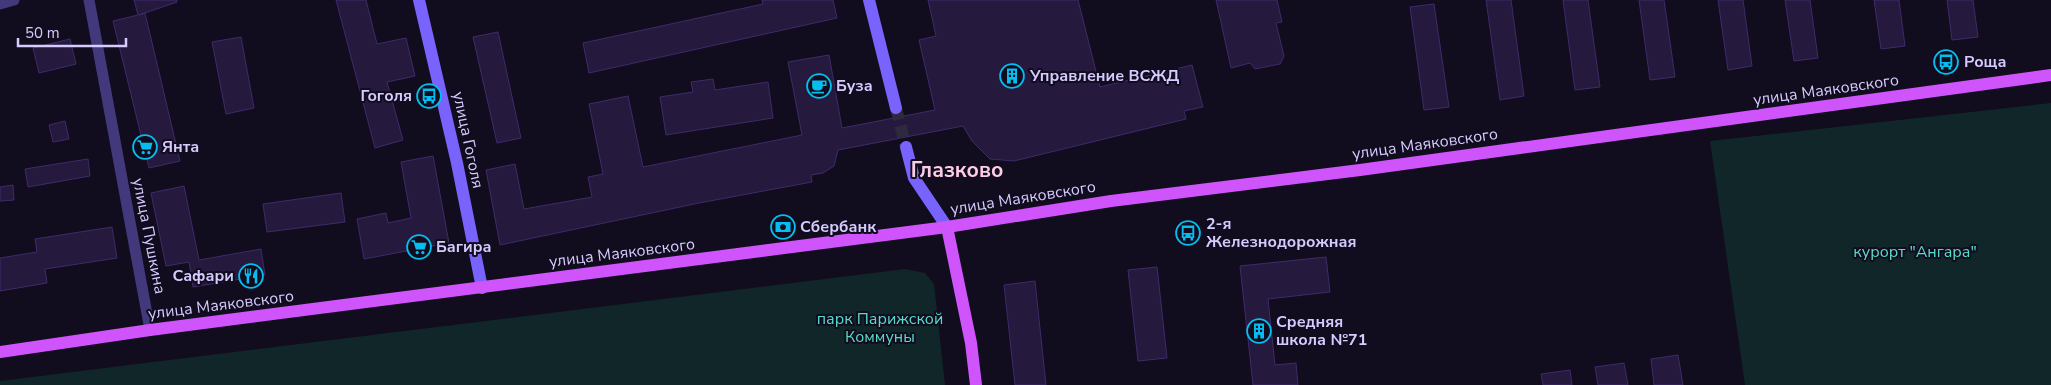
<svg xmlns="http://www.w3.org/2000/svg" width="2051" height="385" viewBox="0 0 2051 385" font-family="'Nunito Sans',sans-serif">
  <rect width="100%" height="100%" fill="#110c1e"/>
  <g fill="#102628">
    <polygon points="2051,103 2051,385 1745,385 1710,141"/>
    <polygon points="905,269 925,273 934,284 945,385 0,385 0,381"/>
  </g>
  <g fill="#25193e" stroke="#3f2b6a">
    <polygon points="134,0 177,0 177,2 139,15 145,13 180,161 149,168 113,21 138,15"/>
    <polygon points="336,0 366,0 377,44 406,38 415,76 387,82 403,140 375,148"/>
    <polygon points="762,0 833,0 837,18 589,73 583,43 763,4"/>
    <polygon points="928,0 1078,0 1100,87 1192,65 1203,107 1184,111 1186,119 1014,161 990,159 972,141 963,126 838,150 834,166 823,173 811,175 812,182 699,203 500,245 486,170 515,164 524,209 592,197 588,177 603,174 589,104 628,96 643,167 802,135 788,62 829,55 842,128 935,110 919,40 936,36"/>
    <polygon points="1216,0 1277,0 1282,22 1276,23 1284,56 1280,64 1255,69 1250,63 1231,68"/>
    <polygon points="1486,0 1511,0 1524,96 1500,100"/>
    <polygon points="1563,0 1588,0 1600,87 1575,90"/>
    <polygon points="1639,0 1664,0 1675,77 1650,80"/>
    <polygon points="1718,0 1743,0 1752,66 1728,70"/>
    <polygon points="1785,0 1810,0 1818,58 1794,61"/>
    <polygon points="1874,0 1899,0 1905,46 1881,49"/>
    <polygon points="1947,0 1973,0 1978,37 1952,40"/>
    <polygon points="1434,4 1449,107 1424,110 1410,7"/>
    <polygon points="498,32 521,138 497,143 473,37"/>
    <polygon points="241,37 254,108 226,114 212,42"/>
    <polygon points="70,39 76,64 39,73 33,48"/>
    <polygon points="713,79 715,90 768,82 773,118 666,135 660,97 693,92 691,82"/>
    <polygon points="65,121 69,139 53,142 49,125"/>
    <polygon points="433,156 449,243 364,259 357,219 386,213 388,223 411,218 401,162"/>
    <polygon points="88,159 90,176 28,187 25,169"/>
    <polygon points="13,185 14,200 0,201 0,187"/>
    <polygon points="184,186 199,260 261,249 265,275 193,287 189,262 166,266 151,193"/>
    <polygon points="341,193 345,222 267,232 263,204"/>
    <polygon points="112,227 117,258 45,269 47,283 0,291 0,258 37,252 35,239"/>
    <polygon points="1326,257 1330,292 1268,299 1275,365 1296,363 1298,385 1253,385 1240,266"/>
    <polygon points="1157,267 1167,358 1138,361 1128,270"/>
    <polygon points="1035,281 1046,385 1015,385 1004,285"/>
    <polygon points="1678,355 1683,385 1654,385 1651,359"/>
    <polygon points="1624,363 1628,385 1598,385 1595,367"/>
    <polygon points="1570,370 1572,385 1543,385 1541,374"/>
  </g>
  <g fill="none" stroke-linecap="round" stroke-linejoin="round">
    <polyline stroke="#2f2940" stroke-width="12" stroke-dasharray="12 6" stroke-linecap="butt" points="896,108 906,147"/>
    <g stroke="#42387c" stroke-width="11">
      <polyline points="89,0 150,330"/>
      <polyline points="0,4 14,0"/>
    </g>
    <g stroke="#7864fc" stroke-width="12">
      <polyline points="419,0 457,163 482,288"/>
      <polyline points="869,0 896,108"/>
      <polyline points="906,147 914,178 947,227"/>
    </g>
    <g stroke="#cf54fb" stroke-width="12">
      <polyline points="947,227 971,343 976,385"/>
      <polyline points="0,352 150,330 947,227 1111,201 1360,170 2051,75"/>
    </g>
  </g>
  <defs>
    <g id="bus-ring" transform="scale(1.25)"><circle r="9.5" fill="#110c1e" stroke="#05beef" stroke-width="1.5"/><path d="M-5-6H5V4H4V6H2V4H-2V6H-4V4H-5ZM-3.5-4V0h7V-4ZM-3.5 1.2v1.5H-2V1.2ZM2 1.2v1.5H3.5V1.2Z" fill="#05beef"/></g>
    <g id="building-ring" transform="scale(1.25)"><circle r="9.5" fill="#110c1e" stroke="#05beef" stroke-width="1.5"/><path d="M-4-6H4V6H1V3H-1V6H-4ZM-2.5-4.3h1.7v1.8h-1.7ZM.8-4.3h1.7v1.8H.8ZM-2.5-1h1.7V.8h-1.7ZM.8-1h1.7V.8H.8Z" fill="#05beef"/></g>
    <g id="cafe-ring" transform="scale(1.25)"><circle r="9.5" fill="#110c1e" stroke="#05beef" stroke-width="1.5"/><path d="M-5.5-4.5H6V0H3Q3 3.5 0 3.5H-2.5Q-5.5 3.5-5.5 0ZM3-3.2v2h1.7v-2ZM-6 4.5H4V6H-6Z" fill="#05beef"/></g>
    <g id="supermarket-ring" transform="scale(1.25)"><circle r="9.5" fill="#110c1e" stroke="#05beef" stroke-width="1.5"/><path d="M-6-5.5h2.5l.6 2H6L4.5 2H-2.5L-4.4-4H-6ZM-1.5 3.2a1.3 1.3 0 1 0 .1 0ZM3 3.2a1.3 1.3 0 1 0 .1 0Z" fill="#05beef"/></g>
    <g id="bank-ring" transform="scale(1.25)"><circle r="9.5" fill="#110c1e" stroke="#05beef" stroke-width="1.5"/><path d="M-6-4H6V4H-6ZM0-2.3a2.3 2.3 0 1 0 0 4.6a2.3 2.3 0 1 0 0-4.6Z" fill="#05beef"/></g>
    <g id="restaurant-ring" transform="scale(1.25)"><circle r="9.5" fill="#110c1e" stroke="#05beef" stroke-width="1.5"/><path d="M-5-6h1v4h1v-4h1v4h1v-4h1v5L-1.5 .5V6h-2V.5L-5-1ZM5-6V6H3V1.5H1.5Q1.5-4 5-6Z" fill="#05beef"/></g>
  </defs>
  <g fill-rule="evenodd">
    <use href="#bus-ring" x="1946" y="62"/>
    <use href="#building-ring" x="1012" y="76"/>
    <use href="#cafe-ring" x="819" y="86"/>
    <use href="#bus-ring" x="429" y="96"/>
    <use href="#supermarket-ring" x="145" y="147"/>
    <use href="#bank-ring" x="783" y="227"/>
    <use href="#bus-ring" x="1188" y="233"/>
    <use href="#supermarket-ring" x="419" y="247"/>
    <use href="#restaurant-ring" x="251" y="276"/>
    <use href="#building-ring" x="1259" y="331"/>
  </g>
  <g text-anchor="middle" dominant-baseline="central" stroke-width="4" stroke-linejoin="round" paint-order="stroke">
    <g font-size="16" font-weight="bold" fill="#d6cbfe" stroke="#110c1e" text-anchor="start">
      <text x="1964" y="62">Роща</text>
      <text x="1030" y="76">Управление ВСЖД</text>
      <text x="836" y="86">Буза</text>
      <text x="412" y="96" text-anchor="end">Гоголя</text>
      <text x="162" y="147">Янта</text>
      <text x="1206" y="224">2-я<tspan x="1206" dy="18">Железнодорожная</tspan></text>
      <text x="800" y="227">Сбербанк</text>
      <text x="436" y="247">Багира</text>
      <text x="234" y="276" text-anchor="end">Сафари</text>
      <text x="1276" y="322">Средняя<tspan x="1276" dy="18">школа №71</tspan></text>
    </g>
    <g font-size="16" fill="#d6cbfe" stroke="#110c1e">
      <text transform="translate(1826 90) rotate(-8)">улица Маяковского</text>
      <text transform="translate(468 140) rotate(78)">улица Гоголя</text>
      <text transform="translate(1425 144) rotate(-8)">улица Маяковского</text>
      <text transform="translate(1023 198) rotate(-9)">улица Маяковского</text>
      <text transform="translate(149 236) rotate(79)">улица Пушкина</text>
      <text transform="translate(622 253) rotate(-7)">улица Маяковского</text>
      <text transform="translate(221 305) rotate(-7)">улица Маяковского</text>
    </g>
    <g font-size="16" fill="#59dbc9" stroke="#110c1e">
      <text x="1915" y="252">курорт "Ангара"</text>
      <text x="880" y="319">парк Парижской<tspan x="880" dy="18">Коммуны</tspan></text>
    </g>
    <g font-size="21" font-weight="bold" fill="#fecce6" stroke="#110c1e">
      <text x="957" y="170">Глазково</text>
    </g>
  </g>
  <path d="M18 38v8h108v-8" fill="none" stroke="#d6cbfe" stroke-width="2.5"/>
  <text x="25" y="38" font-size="15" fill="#d6cbfe" stroke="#110c1e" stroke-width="4" paint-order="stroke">50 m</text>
</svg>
